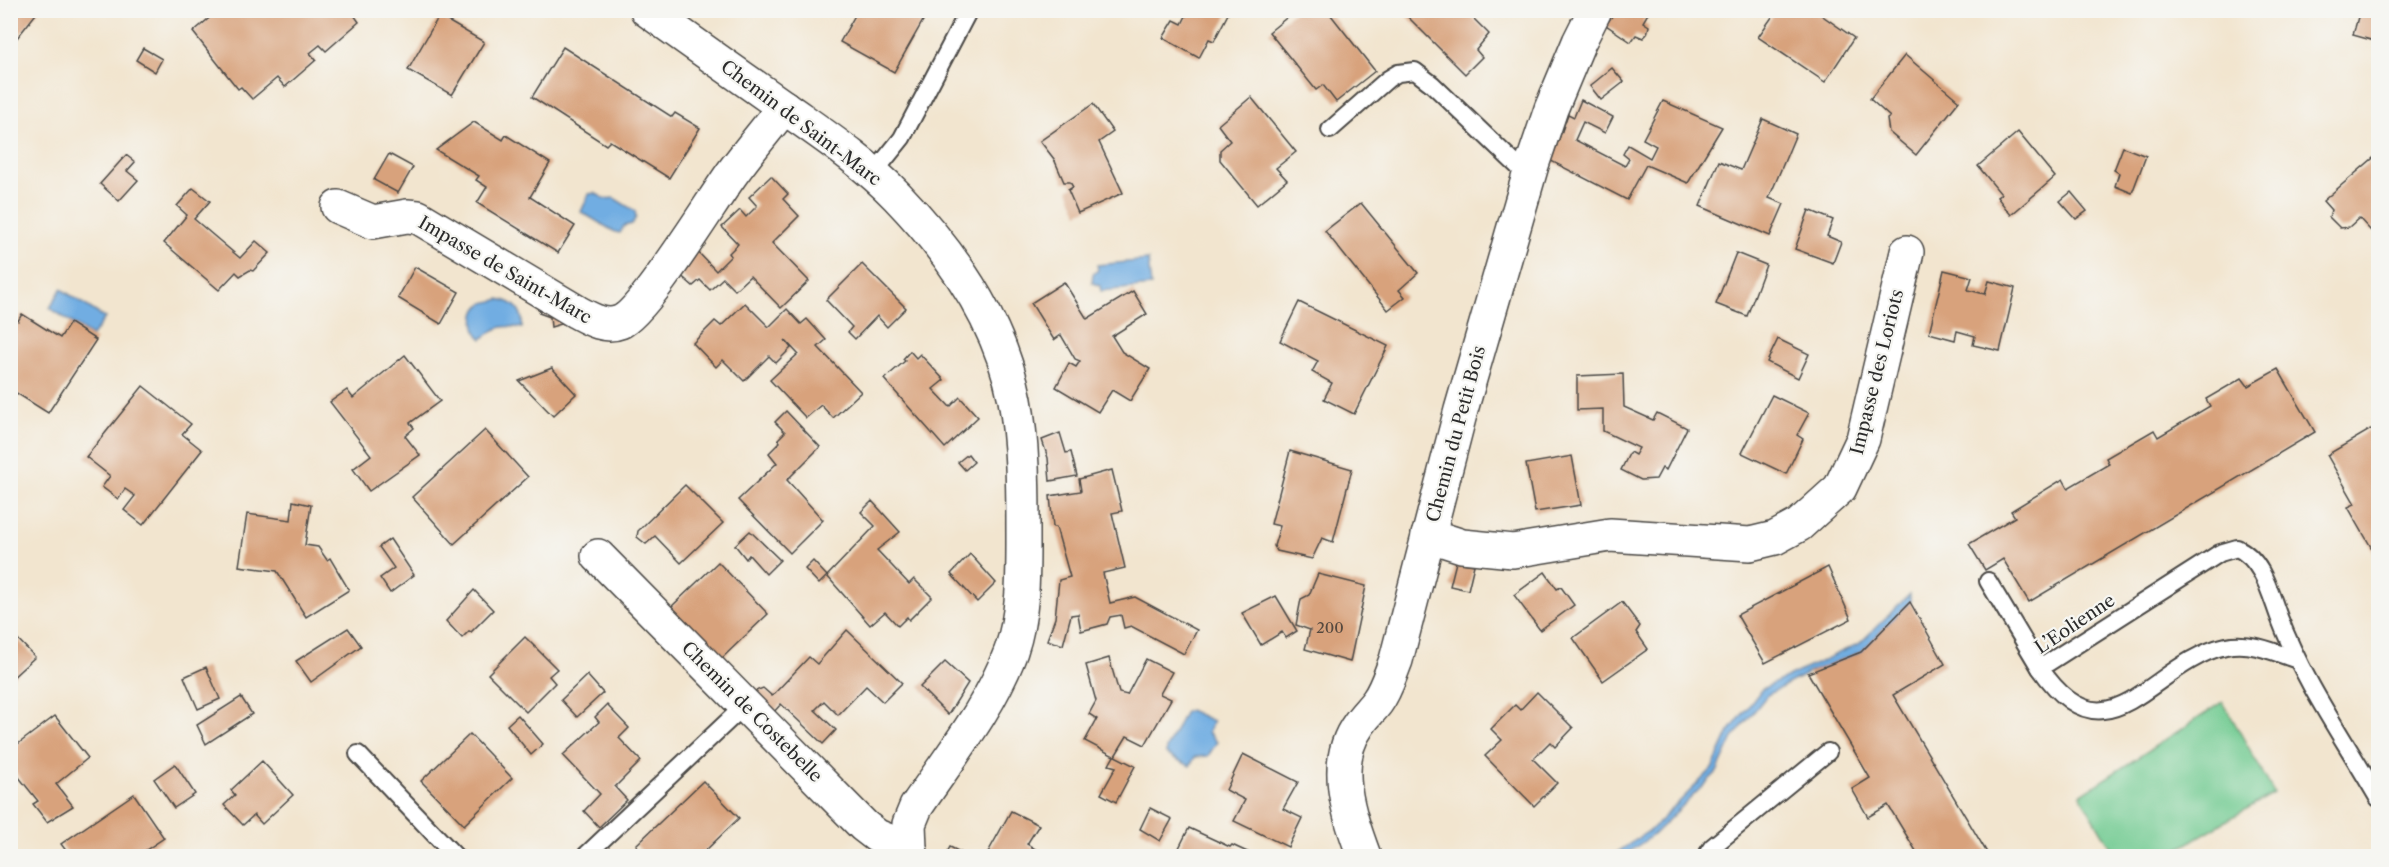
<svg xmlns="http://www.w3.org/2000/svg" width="2389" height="867" viewBox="0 0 2389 867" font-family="'Libre Caslon Text',serif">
  <rect width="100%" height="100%" fill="#f6f6f2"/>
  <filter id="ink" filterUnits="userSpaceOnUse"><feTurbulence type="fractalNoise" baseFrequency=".0167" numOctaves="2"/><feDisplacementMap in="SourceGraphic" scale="12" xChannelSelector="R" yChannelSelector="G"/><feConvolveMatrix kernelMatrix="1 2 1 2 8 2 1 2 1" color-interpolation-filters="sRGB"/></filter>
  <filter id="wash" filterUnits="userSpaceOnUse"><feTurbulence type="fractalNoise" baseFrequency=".008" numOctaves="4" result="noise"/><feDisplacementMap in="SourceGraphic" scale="24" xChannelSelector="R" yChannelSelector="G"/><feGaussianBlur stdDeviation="1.35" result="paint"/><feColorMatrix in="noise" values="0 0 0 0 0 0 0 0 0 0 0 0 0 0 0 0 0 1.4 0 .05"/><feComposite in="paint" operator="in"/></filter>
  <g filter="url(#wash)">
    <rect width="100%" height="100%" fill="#f2e5cf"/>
    <polygon fill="#72cb92" stroke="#4e7b5e" stroke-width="1.5" points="2223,702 2274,793 2166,856 2116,856 2080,795"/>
    <g fill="#71ade2" stroke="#4e6c86" stroke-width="1.5">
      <polygon points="595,193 605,199 614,198 635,211 636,217 632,224 624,226 620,233 615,232 581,212 589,194"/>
      <polygon points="1148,260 1151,286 1101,291 1100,286 1092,282 1093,274 1098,270 1097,265"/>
      <polygon points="61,289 105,318 92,336 50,308"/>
      <path d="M499,299C515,302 524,311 522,328C504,324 495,327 482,339C472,332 471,309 484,303C489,301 494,302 499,299Z"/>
      <polygon points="1910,594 1910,602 1861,652 1808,673 1767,695 1733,738 1717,772 1653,835 1623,856 1612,856 1653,828 1712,769 1729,732 1762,689 1860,643"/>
      <polygon points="1189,710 1213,721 1208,732 1217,742 1208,756 1195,757 1190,766 1166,754 1166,749 1184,713"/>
    </g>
    <g id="blocks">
      <g fill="#d8a27c">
        <polygon points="10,10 39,10 17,38 10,33"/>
        <polygon points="213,10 360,10 354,15 359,22 326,51 320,45 310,53 316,60 285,87 277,78 252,99 241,87 238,89 193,32 215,13"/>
        <polygon points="858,10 929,10 894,72 840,42"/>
        <polygon points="1189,10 1230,10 1214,41 1209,39 1199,58 1163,38 1174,20 1182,24"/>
        <polygon points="1296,10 1327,10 1375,71 1336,102 1323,85 1316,90 1269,32"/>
        <polygon points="1401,10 1465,10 1489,34 1476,50 1482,57 1465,74"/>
        <polygon points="1616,10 1650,10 1643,22 1649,26 1647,34 1643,38 1636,35 1631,42 1606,25"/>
        <polygon points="1777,10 1814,10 1854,38 1825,82 1758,37"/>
        <polygon points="2360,10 2378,10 2378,42 2353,35"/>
        <polygon points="439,16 484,42 452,95 408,70"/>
        <polygon points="563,47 672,117 675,113 700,128 669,178 610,141 606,145 532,97"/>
        <polygon points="143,48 162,59 155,72 136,60"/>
        <polygon points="1905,55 1959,101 1916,155 1889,132 1887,119 1890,117 1870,99"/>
        <polygon points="1612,68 1624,82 1601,100 1590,86"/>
        <polygon points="1251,97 1296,152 1276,168 1287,180 1257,205 1220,160 1220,150 1230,141 1218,125"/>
        <polygon points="1581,100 1613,117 1605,133 1583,122 1575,140 1625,166 1629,159 1623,154 1628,145 1650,158 1656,146 1643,139 1663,101 1722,127 1688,183 1646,165 1627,200 1551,161 1568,114 1574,117"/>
        <polygon points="1093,104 1113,132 1099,142 1123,193 1078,213 1068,190 1073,187 1070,182 1064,182 1054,159 1040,141"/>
        <polygon points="1763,119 1796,134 1769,198 1784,204 1770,236 1700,206 1719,161 1741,170"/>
        <polygon points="474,122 503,140 506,135 550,163 530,197 575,226 558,253 477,203 487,187 476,180 479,176 436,150"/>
        <polygon points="2018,132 2055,177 2011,215 1997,197 2001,194 1978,166"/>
        <polygon points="2123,147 2146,156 2132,193 2115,186 2119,173 2114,170"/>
        <polygon points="389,154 413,167 398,193 374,180"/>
        <polygon points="2378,154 2378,225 2371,231 2359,218 2349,227 2340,228 2329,217 2331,210 2323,201"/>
        <polygon points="126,155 135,162 127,171 138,180 119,201 100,184"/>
        <polygon points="771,176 788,194 783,199 799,216 772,243 809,281 781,308 750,276 735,290 723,278 710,290 700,280 693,286 678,273 696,250 716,271 731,256 729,253 738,244 722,227 740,210 746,217 757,206 749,197"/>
        <polygon points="193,188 210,201 194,219 240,258 256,241 270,253 253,271 250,270 240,276 236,272 219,290 164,243 187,215 177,206"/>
        <polygon points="2071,192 2087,211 2076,219 2060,201"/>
        <polygon points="1361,203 1418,273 1399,290 1405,297 1388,310 1325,231"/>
        <polygon points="1809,210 1833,220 1827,236 1841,242 1833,263 1795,249"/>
        <polygon points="1736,253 1766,265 1747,316 1716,304"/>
        <polygon points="862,264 906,308 887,327 877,316 855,339 848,332 852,327 826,300"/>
        <polygon points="415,267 459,292 441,324 398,298"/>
        <polygon points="1944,270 1972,277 1968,290 1985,294 1989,281 2015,288 2000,351 1973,345 1975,336 1957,331 1955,340 1929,333"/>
        <polygon points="1064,282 1087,319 1133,291 1147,314 1112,336 1122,352 1150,369 1130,401 1112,390 1098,412 1056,387 1069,363 1076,367 1080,361 1075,359 1061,335 1054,340 1031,303"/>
        <polygon points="1299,302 1388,346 1354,414 1324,399 1332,383 1312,372 1318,361 1280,341"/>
        <polygon points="545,303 568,322 551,327 550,317 539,313"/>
        <polygon points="745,303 769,327 787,309 801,324 807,319 826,340 818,347 861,392 833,418 821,405 806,418 770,380 798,354 785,340 791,348 776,363 769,356 744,381 723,360 716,367 693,343 715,321 721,326"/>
        <polygon points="22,314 60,338 70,323 96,340 48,413 10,389 10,316 18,321"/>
        <polygon points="1778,339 1809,354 1798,378 1767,362"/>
        <polygon points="910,351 916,358 920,354 944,380 933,389 950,407 960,397 978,417 945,448 884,379 905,361 903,359"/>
        <polygon points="405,355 440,401 410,423 414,428 405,436 420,455 369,491 353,469 371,455 330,402 347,390 353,398"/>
        <polygon points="552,368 576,394 553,416 519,381"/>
        <polygon points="2278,369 2315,432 2029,602 2003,559 1985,570 1969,544 2015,517 2011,511 2063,479 2068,488 2109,464 2106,458 2154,430 2158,437 2210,406 2206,399 2242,378 2248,386"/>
        <polygon points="1623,374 1624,407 1653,420 1657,413 1687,428 1666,470 1662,468 1656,479 1641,480 1621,470 1630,452 1635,455 1639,448 1603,431 1603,409 1577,410 1577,376"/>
        <polygon points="143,386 191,424 182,434 202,450 143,525 124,510 135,496 125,489 118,499 102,487 110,476 86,457"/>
        <polygon points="1772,395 1809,413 1797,435 1803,439 1786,474 1742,453"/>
        <polygon points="786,411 820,447 787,480 823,520 790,553 738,500 777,463 769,453 780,442 778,439 785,432 775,422"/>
        <polygon points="2378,425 2378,559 2348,507 2355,504 2327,455"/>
        <polygon points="485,430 528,477 454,544 412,497"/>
        <polygon points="1060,433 1066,453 1071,452 1077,476 1050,481 1048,458 1042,440"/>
        <polygon points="1290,451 1352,469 1333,542 1322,538 1312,559 1277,551 1274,546 1280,526 1271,524"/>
        <polygon points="968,454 974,462 965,470 958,462"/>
        <polygon points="1572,456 1581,505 1535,512 1526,464"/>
        <polygon points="1112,470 1122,511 1112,513 1125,568 1103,573 1110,603 1135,597 1197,630 1184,654 1131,626 1124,628 1121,615 1110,617 1107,624 1081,631 1078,614 1071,615 1063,645 1047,640 1055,618 1059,580 1070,577 1056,527 1053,527 1050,496 1081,491 1079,479"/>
        <polygon points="685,485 723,523 681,563 655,536 646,544 637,537 638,531"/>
        <polygon points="293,501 311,505 305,545 318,547 327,560 330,558 349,590 306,617 277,571 239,566 247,514 291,520"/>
        <polygon points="872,501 900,532 877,550 909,584 914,579 932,597 909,620 907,617 898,626 885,612 870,625 827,576 875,526 861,512"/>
        <polygon points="750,531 780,560 766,574 749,555 746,559 735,545"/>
        <polygon points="390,539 414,575 390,593 380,578 394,568 379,547"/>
        <polygon points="970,554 996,583 977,602 951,574"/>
        <polygon points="813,561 827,576 819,584 805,569"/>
        <polygon points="718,562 768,614 720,660 670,608"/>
        <polygon points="1456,562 1474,565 1468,590 1450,586"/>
        <polygon points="1828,567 1851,619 1765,663 1737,615"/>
        <polygon points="1545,572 1557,589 1561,587 1574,605 1540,630 1514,595"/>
        <polygon points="1318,574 1366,586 1350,662 1305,649 1310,630 1296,625 1301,599 1309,595"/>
        <polygon points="474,590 493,610 471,632 469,631 462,638 446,621"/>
        <polygon points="1276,596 1297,631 1286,638 1282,632 1261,645 1242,613"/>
        <polygon points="1622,602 1640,626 1636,632 1648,649 1603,681 1573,638"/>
        <polygon points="1910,602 1945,664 1893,695 1989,856 1919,856 1888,805 1868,817 1852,789 1870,778 1808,673 1861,652"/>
        <polygon points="348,628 361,646 311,682 296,661"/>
        <polygon points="847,630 902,683 883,702 866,686 838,715 824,701 815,710 836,730 823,744 781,704 773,713 753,692 763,688 772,696 809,657 817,664"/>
        <polygon points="10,631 35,657 10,680"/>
        <polygon points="525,637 557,669 549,676 555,683 526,712 488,674"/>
        <polygon points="1109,658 1119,693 1127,695 1146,659 1172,672 1160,694 1171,699 1145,745 1127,736 1115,756 1135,766 1116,802 1101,794 1116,767 1109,765 1114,756 1085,741 1097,719 1089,714 1096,701 1086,665"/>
        <polygon points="945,662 968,683 948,715 920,687"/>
        <polygon points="206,667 220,699 198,709 184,677"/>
        <polygon points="587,675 603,693 577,717 561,700"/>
        <polygon points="1537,692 1573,728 1555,747 1550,742 1533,759 1557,783 1534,806 1485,756 1502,740 1491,729 1515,705 1520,710"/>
        <polygon points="241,697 252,714 206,744 197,725"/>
        <polygon points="607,705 629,728 619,738 641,761 615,787 627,800 599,827 584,811 600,794 563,755 599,722 595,717"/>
        <polygon points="518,715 543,744 531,755 507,725"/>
        <polygon points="55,716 88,758 56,784 73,806 47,822 33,804 38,801 10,766 10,750"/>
        <polygon points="470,734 512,778 464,825 421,781"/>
        <polygon points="1243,754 1298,782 1283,809 1302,818 1288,847 1234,821 1245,800 1226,790"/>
        <polygon points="262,761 293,795 262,824 254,815 243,825 224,805 235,795 231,790"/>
        <polygon points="175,764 195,794 174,808 154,779"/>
        <polygon points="703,781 739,818 700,856 662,856 657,852 653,856 647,856 636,845"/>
        <polygon points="134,794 164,838 137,856 70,856 61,844"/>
        <polygon points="1150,808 1172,819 1160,841 1140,829"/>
        <polygon points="1011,811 1039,825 1027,844 1040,852 1038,856 986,856"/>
        <polygon points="1189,828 1230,847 1232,845 1256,856 1175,856"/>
        <polygon points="950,847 968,856 945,856"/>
      </g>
    </g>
  </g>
  <g filter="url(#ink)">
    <use href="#blocks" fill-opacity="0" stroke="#494744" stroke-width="1.5"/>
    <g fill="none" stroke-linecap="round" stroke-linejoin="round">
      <g stroke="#494744" stroke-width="20">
        <g id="service">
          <polyline points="1330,130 1388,79 1398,73 1415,71 1432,84 1529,177"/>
          <polyline points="873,174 902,138 969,10"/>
          <polyline points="1988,581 2040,668"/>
          <path d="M2297,660C2275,652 2250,641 2226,646C2151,662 2108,768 2040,668L2220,553L2237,548C2262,559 2270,593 2279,617C2303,681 2344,739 2378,798"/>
          <polyline points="358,754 455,856"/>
          <polyline points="585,856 745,705"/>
          <polyline points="1706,856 1712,847 1828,752"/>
        </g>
      </g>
      <g stroke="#494744" stroke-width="36">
        <g id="minor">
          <path d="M647,10C694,44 741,77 788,110C826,137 865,163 897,196C951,252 1000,322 1015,400C1023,444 1023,489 1023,533C1023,572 1024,613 1011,651C990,708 949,758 916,807L909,824L910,849"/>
          <path d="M338,207L373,222L407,216L418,217L577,312C590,319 605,328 620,322C644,313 713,199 733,172C749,150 767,129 784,107"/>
          <polyline points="1428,535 1462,546 1513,551 1610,535 1750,544 1775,538 1799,525 1840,488 1863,439 1907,252"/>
          <polyline points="598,556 864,826 877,836 910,849 912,856"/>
          <path d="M1364,856C1349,815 1330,763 1359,724C1364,716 1371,710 1377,702C1386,690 1390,675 1396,660L1461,410L1532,165L1551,109L1579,42L1595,10"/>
        </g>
      </g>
      <use href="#service" stroke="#fff" stroke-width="16"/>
      <use href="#minor" stroke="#fff" stroke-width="33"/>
    </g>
  </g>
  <g text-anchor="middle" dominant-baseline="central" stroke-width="4.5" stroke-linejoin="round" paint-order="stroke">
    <g font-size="15" fill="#56493f">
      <text x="1330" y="627">200</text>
    </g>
    <g font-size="18" fill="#2b2b2b" stroke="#f6f6f2">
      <text transform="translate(801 123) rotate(37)">Chemin de Saint-Marc</text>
      <text transform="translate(505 270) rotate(30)">Impasse de Saint-Marc</text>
      <text transform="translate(1877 372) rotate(-76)">Impasse des Loriots</text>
      <text transform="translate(1456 434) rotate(-75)">Chemin du Petit Bois</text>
      <text transform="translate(2075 624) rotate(-34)">L’Eolienne</text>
      <text transform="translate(752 712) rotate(45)">Chemin de Costebelle</text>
    </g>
  </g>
  <rect width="2389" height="867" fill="none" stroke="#f6f6f2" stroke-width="36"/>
</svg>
